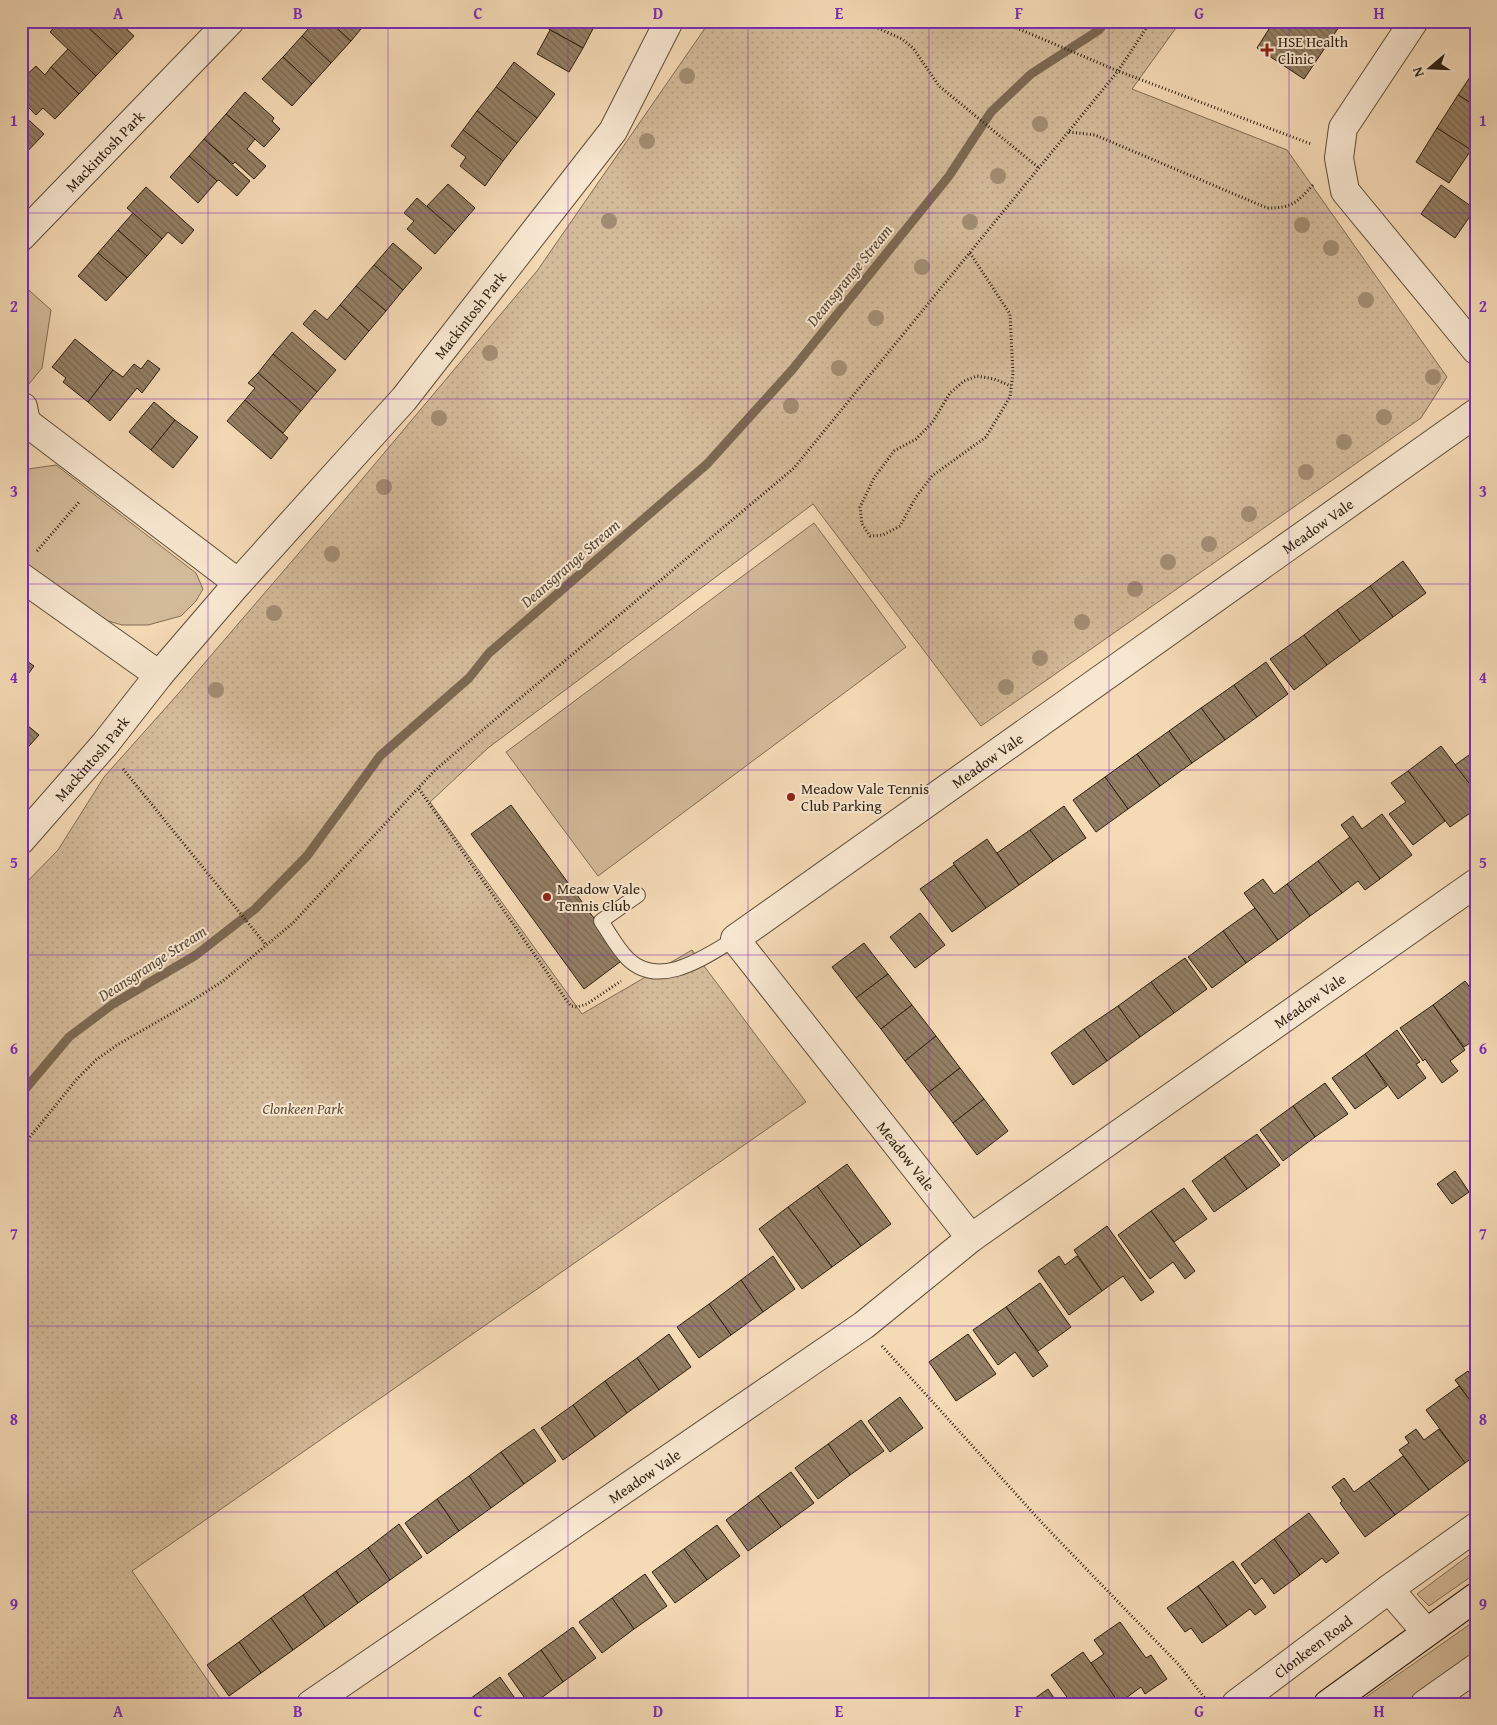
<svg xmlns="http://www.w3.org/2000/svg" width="1497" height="1725" viewBox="0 0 1497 1725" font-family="'Gentium Book Plus',serif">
  <defs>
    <pattern id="park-dots" width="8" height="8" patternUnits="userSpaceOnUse" patternTransform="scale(1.25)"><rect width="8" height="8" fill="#d3ba99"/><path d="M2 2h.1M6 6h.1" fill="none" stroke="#b59f83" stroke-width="1.8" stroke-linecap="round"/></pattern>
    <pattern id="building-back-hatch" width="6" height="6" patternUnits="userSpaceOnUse" patternTransform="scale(1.25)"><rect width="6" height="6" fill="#958065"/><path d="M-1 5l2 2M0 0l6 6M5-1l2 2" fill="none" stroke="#7a6852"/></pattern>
  </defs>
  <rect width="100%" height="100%" fill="#f5dab6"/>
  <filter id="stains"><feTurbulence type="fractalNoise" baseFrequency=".004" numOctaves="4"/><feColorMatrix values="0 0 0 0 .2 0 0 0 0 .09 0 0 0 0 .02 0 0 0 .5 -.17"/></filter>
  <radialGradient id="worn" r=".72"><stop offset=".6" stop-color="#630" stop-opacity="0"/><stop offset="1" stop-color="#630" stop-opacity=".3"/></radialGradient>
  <g fill="#d3ba99" stroke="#806c54">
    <polygon points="21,283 51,310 42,368 21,394"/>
    <polygon points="21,462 28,469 56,465 196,573 203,589 196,601 181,616 148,625 122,625 105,620 21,562"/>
    <polygon points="814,523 906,647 598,876 506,752"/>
    <polygon points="1476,1550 1476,1573 1429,1606 1417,1594"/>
    <polygon points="1476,1620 1476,1666 1421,1704 1356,1704"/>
  </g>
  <polygon fill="url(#park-dots)" stroke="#806c54" points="710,21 1181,21 1132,89 1287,150 1447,377 1421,418 981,726 813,504 488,748 430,802 582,1014 692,950 806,1102 132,1571 224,1704 21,1704 21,888 58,850 104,777 178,694 353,490 537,271"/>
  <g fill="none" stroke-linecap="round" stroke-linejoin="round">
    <polyline stroke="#7c6851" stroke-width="9" points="21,1094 69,1037 113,1004 196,955 255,909 307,856 380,756 469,678 489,653 707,464 792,370 949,176 991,112 1031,74 1099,30 1106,21"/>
  </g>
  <g fill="url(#building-back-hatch)" stroke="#2c1e0e">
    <polygon points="60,21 82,21 117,54 96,76 50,32"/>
    <polygon points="96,21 118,21 134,36 117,54 89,28"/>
    <polygon points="315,21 329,21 351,41 331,63 302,36"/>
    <polygon points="329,21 366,21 366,23 351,41"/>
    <polygon points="541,21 597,21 583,48 540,24"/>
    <polygon points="1274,21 1343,21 1304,79 1257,48"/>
    <polygon points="550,30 583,48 569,72 537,54"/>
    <polygon points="302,36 331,63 312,84 283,57"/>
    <polygon points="68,49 96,76 79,94 51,67"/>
    <polygon points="283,57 312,84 292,106 262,79"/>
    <polygon points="514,62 555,94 537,118 496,87"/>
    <polygon points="36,66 45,75 51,67 79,94 55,119 43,108 36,115 21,100 21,80"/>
    <polygon points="1476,68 1476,106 1458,95"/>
    <polygon points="496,87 537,118 517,143 477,111"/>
    <polygon points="245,92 274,118 272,121 280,129 264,147 226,114"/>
    <polygon points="1458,95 1476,106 1476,142 1471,150 1437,128"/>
    <polygon points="477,111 517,143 503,161 463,130"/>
    <polygon points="21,113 44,134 21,158"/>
    <polygon points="226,114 255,139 247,149 266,166 254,179 235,162 233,164 204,139"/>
    <polygon points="1437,128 1471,150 1449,183 1416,162"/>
    <polygon points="463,130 503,161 485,186 460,166 466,157 451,146"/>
    <polygon points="204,139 250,181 237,196 219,180 217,181 189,156"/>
    <polygon points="189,156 217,181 198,203 170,177"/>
    <polygon points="448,184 475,208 455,231 427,206"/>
    <polygon points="1441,185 1475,209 1455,238 1421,214"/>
    <polygon points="146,187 194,230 182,244 168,232 162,239 127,208"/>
    <polygon points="417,198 455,231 435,254 407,229 414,221 404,213"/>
    <polygon points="133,213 162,239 147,256 118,230"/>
    <polygon points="118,230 147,256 127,278 98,253"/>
    <polygon points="393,243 422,268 403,290 374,265"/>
    <polygon points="98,253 127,278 106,301 78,276"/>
    <polygon points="374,265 403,290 386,311 356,286"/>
    <polygon points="356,286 386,311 369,331 340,305"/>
    <polygon points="340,305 369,331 345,360 303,324 315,310 327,320"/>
    <polygon points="292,332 336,370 317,392 273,354"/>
    <polygon points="75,339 113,370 88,402 63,382 66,378 52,367"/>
    <polygon points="273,354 317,392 301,411 258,373"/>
    <polygon points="148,360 160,369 142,393 137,388 110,421 88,402 113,370 123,377 134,364 141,369"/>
    <polygon points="258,373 301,411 283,433 245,400 255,388 248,383"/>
    <polygon points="245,400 288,438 271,459 227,421"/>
    <polygon points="154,402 175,420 151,450 129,432"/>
    <polygon points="175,420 198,437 173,468 151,450"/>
    <polygon points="1403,561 1426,593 1393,617 1370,586"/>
    <polygon points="1370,586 1393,617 1360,641 1337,610"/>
    <polygon points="1337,610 1360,641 1327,665 1304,635"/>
    <polygon points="1304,635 1327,665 1294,690 1270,659"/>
    <polygon points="21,657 34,666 21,684"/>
    <polygon points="1266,662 1288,694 1257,717 1234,685"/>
    <polygon points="1234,685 1257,717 1225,740 1201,708"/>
    <polygon points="1201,708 1225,740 1192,763 1169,731"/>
    <polygon points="21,720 39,735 21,755"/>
    <polygon points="1169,731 1192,763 1160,786 1137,754"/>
    <polygon points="1441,746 1476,792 1476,809 1450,827 1408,771"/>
    <polygon points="1476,750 1476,792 1455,765"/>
    <polygon points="1137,754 1160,786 1128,809 1105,777"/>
    <polygon points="1408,771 1445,821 1413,845 1389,814 1406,802 1391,783"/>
    <polygon points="1105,777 1128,809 1096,832 1073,800"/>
    <polygon points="511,805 624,959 584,989 471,834"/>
    <polygon points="1064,806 1086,838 1053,861 1030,830"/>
    <polygon points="1382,814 1412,855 1380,879 1341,825 1353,816 1362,829"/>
    <polygon points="1030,830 1053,861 1019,885 997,853"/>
    <polygon points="1350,837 1380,879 1365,890 1358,881 1342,893 1318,861"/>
    <polygon points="987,839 1019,885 986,908 953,863"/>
    <polygon points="1318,861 1342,893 1310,916 1287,884"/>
    <polygon points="954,865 986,908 952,932 920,889"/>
    <polygon points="1263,879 1274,894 1287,884 1310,916 1278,940 1244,893"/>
    <polygon points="1255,908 1278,940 1246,963 1223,931"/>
    <polygon points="920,913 945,945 915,968 890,937"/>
    <polygon points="1223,931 1246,963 1212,988 1188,957"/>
    <polygon points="864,943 888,974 856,998 832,967"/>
    <polygon points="1185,958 1207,989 1174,1013 1151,982"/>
    <polygon points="888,974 912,1005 881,1029 856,998"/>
    <polygon points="1465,981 1476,995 1476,1021 1471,1024 1476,1031 1476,1039 1464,1047 1433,1005"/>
    <polygon points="1151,982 1174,1013 1140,1037 1118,1006"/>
    <polygon points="912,1005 936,1036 905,1061 881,1029"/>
    <polygon points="1433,1005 1465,1050 1450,1061 1458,1071 1442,1083 1425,1059 1423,1061 1400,1028"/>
    <polygon points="1118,1006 1140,1037 1107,1061 1084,1029"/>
    <polygon points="1084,1029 1107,1061 1073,1085 1051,1053"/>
    <polygon points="1397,1030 1420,1062 1416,1064 1426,1078 1398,1099 1365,1054"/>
    <polygon points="936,1036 960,1068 929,1092 905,1061"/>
    <polygon points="1365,1054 1387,1086 1355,1109 1332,1078"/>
    <polygon points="960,1068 984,1099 953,1123 929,1092"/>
    <polygon points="1325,1083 1348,1114 1315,1137 1293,1106"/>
    <polygon points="984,1099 1008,1131 977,1155 953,1123"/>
    <polygon points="1293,1106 1315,1137 1283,1161 1260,1130"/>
    <polygon points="1257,1134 1280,1165 1247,1189 1224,1157"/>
    <polygon points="1224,1157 1247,1189 1214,1212 1192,1181"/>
    <polygon points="847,1164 891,1224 861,1246 817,1186"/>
    <polygon points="1455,1171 1469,1192 1452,1204 1437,1184"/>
    <polygon points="817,1186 861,1246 832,1267 788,1207"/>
    <polygon points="1184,1188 1207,1219 1174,1242 1151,1211"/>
    <polygon points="788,1207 832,1267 802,1289 759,1229"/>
    <polygon points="1151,1211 1195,1271 1185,1279 1173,1262 1150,1279 1118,1235"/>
    <polygon points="1107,1226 1154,1292 1141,1301 1123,1276 1102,1291 1074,1250"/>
    <polygon points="773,1256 795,1289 763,1312 741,1280"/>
    <polygon points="1059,1256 1065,1265 1077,1256 1102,1291 1069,1315 1038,1271"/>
    <polygon points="741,1280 763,1312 731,1335 709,1304"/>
    <polygon points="1040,1283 1071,1327 1038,1351 1006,1307"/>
    <polygon points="709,1304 731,1335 699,1358 677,1327"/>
    <polygon points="1006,1307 1048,1366 1033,1377 1015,1352 998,1365 973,1330"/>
    <polygon points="669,1334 691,1367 659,1390 637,1358"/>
    <polygon points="968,1334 996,1374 956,1401 929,1362"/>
    <polygon points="637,1358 659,1390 627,1413 605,1381"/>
    <polygon points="1468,1371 1476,1382 1476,1408 1455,1380"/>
    <polygon points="605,1381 627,1413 595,1437 573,1405"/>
    <polygon points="1459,1386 1476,1408 1476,1455 1465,1463 1426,1410"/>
    <polygon points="900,1397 923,1428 890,1452 868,1421"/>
    <polygon points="573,1405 595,1437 563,1460 541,1428"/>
    <polygon points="861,1420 884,1451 850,1475 828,1444"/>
    <polygon points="534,1429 556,1461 524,1484 501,1452"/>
    <polygon points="1416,1429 1424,1440 1439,1429 1465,1463 1429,1490 1399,1450 1409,1443 1405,1437"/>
    <polygon points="828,1444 850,1475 818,1499 795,1468"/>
    <polygon points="501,1452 524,1484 491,1508 469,1476"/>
    <polygon points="1403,1456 1429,1490 1395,1515 1369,1481"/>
    <polygon points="791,1472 814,1503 781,1527 758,1496"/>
    <polygon points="469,1476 491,1508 459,1531 437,1499"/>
    <polygon points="1344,1478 1354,1492 1369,1481 1395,1515 1365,1537 1340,1503 1342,1501 1332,1487"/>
    <polygon points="758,1496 781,1527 748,1551 726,1520"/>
    <polygon points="437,1499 459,1531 427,1554 405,1523"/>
    <polygon points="1309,1513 1339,1553 1326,1563 1322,1558 1300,1575 1274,1539"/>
    <polygon points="399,1524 422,1557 390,1580 368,1548"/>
    <polygon points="717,1525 740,1556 707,1580 684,1549"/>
    <polygon points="1274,1539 1300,1575 1274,1594 1262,1578 1255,1584 1241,1564"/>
    <polygon points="368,1548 390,1580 358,1603 336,1571"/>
    <polygon points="684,1549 707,1580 675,1603 652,1572"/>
    <polygon points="1233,1561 1266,1607 1255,1615 1250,1609 1227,1626 1198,1586"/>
    <polygon points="336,1571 358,1603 325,1627 303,1595"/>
    <polygon points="645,1574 667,1606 634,1629 612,1598"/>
    <polygon points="1198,1586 1227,1626 1202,1643 1191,1628 1185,1632 1167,1608"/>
    <polygon points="303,1595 325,1627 293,1650 271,1618"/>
    <polygon points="612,1598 634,1629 602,1653 579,1622"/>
    <polygon points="271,1618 293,1650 261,1673 239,1642"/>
    <polygon points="1120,1622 1146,1658 1151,1655 1167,1679 1145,1694 1141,1687 1119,1703 1091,1663 1104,1654 1094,1640"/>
    <polygon points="573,1627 596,1658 563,1682 541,1650"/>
    <polygon points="239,1642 261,1673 229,1696 207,1665"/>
    <polygon points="541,1650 563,1682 533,1704 529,1704 508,1674"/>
    <polygon points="1083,1652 1119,1703 1118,1704 1072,1704 1051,1675"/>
    <polygon points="500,1677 519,1704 469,1704 467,1701"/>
    <polygon points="1048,1689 1058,1704 1033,1704 1031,1701"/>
  </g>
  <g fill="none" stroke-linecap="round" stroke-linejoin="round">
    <g stroke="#5e4d38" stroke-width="16">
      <path id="service" d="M638,895L601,921C610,934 617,948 628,959C660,990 706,956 735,939"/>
    </g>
    <g stroke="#5e4d38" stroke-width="30">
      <g id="minor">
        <polyline points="1414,21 1343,128 1339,158 1345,191 1476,350"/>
        <path id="s1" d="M21,237L230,21"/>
        <polyline points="23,407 26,422 238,583"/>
        <polyline points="21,577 159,675"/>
        <path id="s2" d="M21,840L105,744L159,675L238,583L404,399L613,131L669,21"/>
        <path id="s3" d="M971,1238L735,939L1476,413"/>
        <polyline points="1389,1589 1426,1632"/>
        <path id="s4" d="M311,1704L864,1325L971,1238L1476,883"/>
        <path id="s5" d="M1236,1704L1389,1589L1476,1527"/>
        <polyline points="1425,1704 1476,1668"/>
      </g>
    </g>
    <g stroke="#2c1e0e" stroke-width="30">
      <polyline id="secondary" points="1328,1704 1476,1597"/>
    </g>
    <g stroke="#2c1e0e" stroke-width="3" stroke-dasharray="1 2.5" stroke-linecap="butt">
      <polyline points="862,21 891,34 902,39 913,48 939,86 1039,168"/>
      <polyline points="1000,21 1118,71 1311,144"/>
      <path d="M1069,132L1095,135L1267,208C1293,208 1296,203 1313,185"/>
      <polyline points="970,253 1010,314 1013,373 1010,397 986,437 932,476 916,497 900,526 883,535 870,536 862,524 860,507 874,478 894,451 916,439 932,423 950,393 964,381 977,376 994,379 1011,386"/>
      <polyline points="37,551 80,501"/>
      <polyline points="123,769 266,945"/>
      <polyline points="419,789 567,1001 571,1006 577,1007 587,1004 621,981"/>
      <polyline points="21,1148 77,1079 96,1060 117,1045 176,1011 223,981 293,923 435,770 794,468 1118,71 1151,21"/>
      <polyline points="882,1346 1044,1525 1179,1665 1207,1701"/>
    </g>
    <use href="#service" stroke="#f8e7d0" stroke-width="14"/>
    <use href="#minor" stroke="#f8e7d0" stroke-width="28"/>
    <use href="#secondary" stroke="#f8e7d0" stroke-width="28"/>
  </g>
  <g fill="#a28c71">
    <circle cx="687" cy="76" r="8"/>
    <circle cx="1040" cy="124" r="8"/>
    <circle cx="647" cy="141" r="8"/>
    <circle cx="998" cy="176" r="8"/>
    <circle cx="609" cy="221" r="8"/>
    <circle cx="970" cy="222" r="8"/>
    <circle cx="1302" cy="225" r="8"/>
    <circle cx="1331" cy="248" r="8"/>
    <circle cx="922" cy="267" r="8"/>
    <circle cx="1366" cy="300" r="8"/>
    <circle cx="876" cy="318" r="8"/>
    <circle cx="490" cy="353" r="8"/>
    <circle cx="839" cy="368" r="8"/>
    <circle cx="1433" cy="377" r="8"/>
    <circle cx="791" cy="406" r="8"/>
    <circle cx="1384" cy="417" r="8"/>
    <circle cx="439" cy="418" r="8"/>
    <circle cx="1344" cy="442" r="8"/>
    <circle cx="1306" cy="472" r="8"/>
    <circle cx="384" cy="487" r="8"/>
    <circle cx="1249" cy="514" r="8"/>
    <circle cx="1209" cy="544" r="8"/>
    <circle cx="332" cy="554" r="8"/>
    <circle cx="1168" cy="562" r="8"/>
    <circle cx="1135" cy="589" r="8"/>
    <circle cx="274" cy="613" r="8"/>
    <circle cx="1082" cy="622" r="8"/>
    <circle cx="1040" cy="658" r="8"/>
    <circle cx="1006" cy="687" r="8"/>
    <circle cx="216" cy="690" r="8"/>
  </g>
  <path fill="none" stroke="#7b2cbf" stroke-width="1" stroke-opacity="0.55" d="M208,21V1704M388,21V1704M568,21V1704M748,21V1704M929,21V1704M1109,21V1704M1289,21V1704M21,213H1476M21,399H1476M21,584H1476M21,770H1476M21,955H1476M21,1141H1476M21,1326H1476M21,1512H1476"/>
  <g fill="#8f2418" stroke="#f8e7d0" stroke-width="2">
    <path d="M1264.5 42.5h5v5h5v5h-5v5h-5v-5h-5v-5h5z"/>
    <circle cx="791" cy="797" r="5"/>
    <circle cx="547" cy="897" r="5"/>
  </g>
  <g text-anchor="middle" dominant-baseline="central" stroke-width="4" stroke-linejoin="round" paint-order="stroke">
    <g font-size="15" fill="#2c1e0e" stroke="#f8e7d0" text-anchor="start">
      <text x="1278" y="41">HSE Health<tspan x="1278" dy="17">Clinic</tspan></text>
      <text x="801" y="788">Meadow Vale Tennis<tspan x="801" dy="17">Club Parking</tspan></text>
      <text x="557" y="888">Meadow Vale<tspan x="557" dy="17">Tennis Club</tspan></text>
    </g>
    <g font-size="15" fill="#2c1e0e" stroke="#f8e7d0">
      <text stroke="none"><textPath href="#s1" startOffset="120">Mackintosh Park</textPath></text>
      <text stroke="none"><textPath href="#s2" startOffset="691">Mackintosh Park</textPath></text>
      <text stroke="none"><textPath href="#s3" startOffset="1095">Meadow Vale</textPath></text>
      <text stroke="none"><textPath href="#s2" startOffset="108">Mackintosh Park</textPath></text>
      <text stroke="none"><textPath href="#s3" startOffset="690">Meadow Vale</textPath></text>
      <text stroke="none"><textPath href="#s4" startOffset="1222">Meadow Vale</textPath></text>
      <text transform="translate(906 1156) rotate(52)">Meadow Vale</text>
      <text stroke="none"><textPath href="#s4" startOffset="404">Meadow Vale</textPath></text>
      <text stroke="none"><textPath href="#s5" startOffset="96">Clonkeen Road</textPath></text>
    </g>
    <g font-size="15" font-style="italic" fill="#5e4d38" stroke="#f8e7d0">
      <text x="303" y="1108">Clonkeen Park</text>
    </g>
    <g font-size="16" font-style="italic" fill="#5b4935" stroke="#f8e7d0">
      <text transform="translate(849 275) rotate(-51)">Deansgrange Stream</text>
      <text transform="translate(570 563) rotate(-41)">Deansgrange Stream</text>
      <text transform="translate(152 963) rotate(-33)">Deansgrange Stream</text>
    </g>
  </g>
  <rect width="1497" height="1725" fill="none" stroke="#f5dab6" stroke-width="55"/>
  <g transform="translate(1430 68) rotate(251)" stroke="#f8e7d0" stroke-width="4" paint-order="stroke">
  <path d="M0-4L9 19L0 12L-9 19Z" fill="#2c1e0e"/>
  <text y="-8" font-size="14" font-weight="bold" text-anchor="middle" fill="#2c1e0e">N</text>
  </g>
  <rect x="28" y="28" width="1442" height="1670" fill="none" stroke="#7b2cbf" stroke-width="2"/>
  <g font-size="16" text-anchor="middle" font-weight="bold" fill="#7b2cbf">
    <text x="118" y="19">A</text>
    <text x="298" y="19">B</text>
    <text x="478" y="19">C</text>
    <text x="658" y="19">D</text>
    <text x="839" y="19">E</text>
    <text x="1019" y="19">F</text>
    <text x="1199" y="19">G</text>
    <text x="1379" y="19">H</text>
    <text x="14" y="126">1</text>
    <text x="1483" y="126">1</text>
    <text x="14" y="312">2</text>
    <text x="1483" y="312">2</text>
    <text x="14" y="497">3</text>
    <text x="1483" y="497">3</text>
    <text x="14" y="683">4</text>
    <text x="1483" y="683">4</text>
    <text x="14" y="868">5</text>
    <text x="1483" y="868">5</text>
    <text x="14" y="1054">6</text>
    <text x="1483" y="1054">6</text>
    <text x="14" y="1239">7</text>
    <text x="1483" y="1239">7</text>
    <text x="14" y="1425">8</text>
    <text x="1483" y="1425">8</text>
    <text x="14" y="1610">9</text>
    <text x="1483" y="1610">9</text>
    <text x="118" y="1717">A</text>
    <text x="298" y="1717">B</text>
    <text x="478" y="1717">C</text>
    <text x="658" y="1717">D</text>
    <text x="839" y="1717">E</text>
    <text x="1019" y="1717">F</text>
    <text x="1199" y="1717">G</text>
    <text x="1379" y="1717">H</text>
  </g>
  <rect width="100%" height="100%" filter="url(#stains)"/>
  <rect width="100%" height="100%" fill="url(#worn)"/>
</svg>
